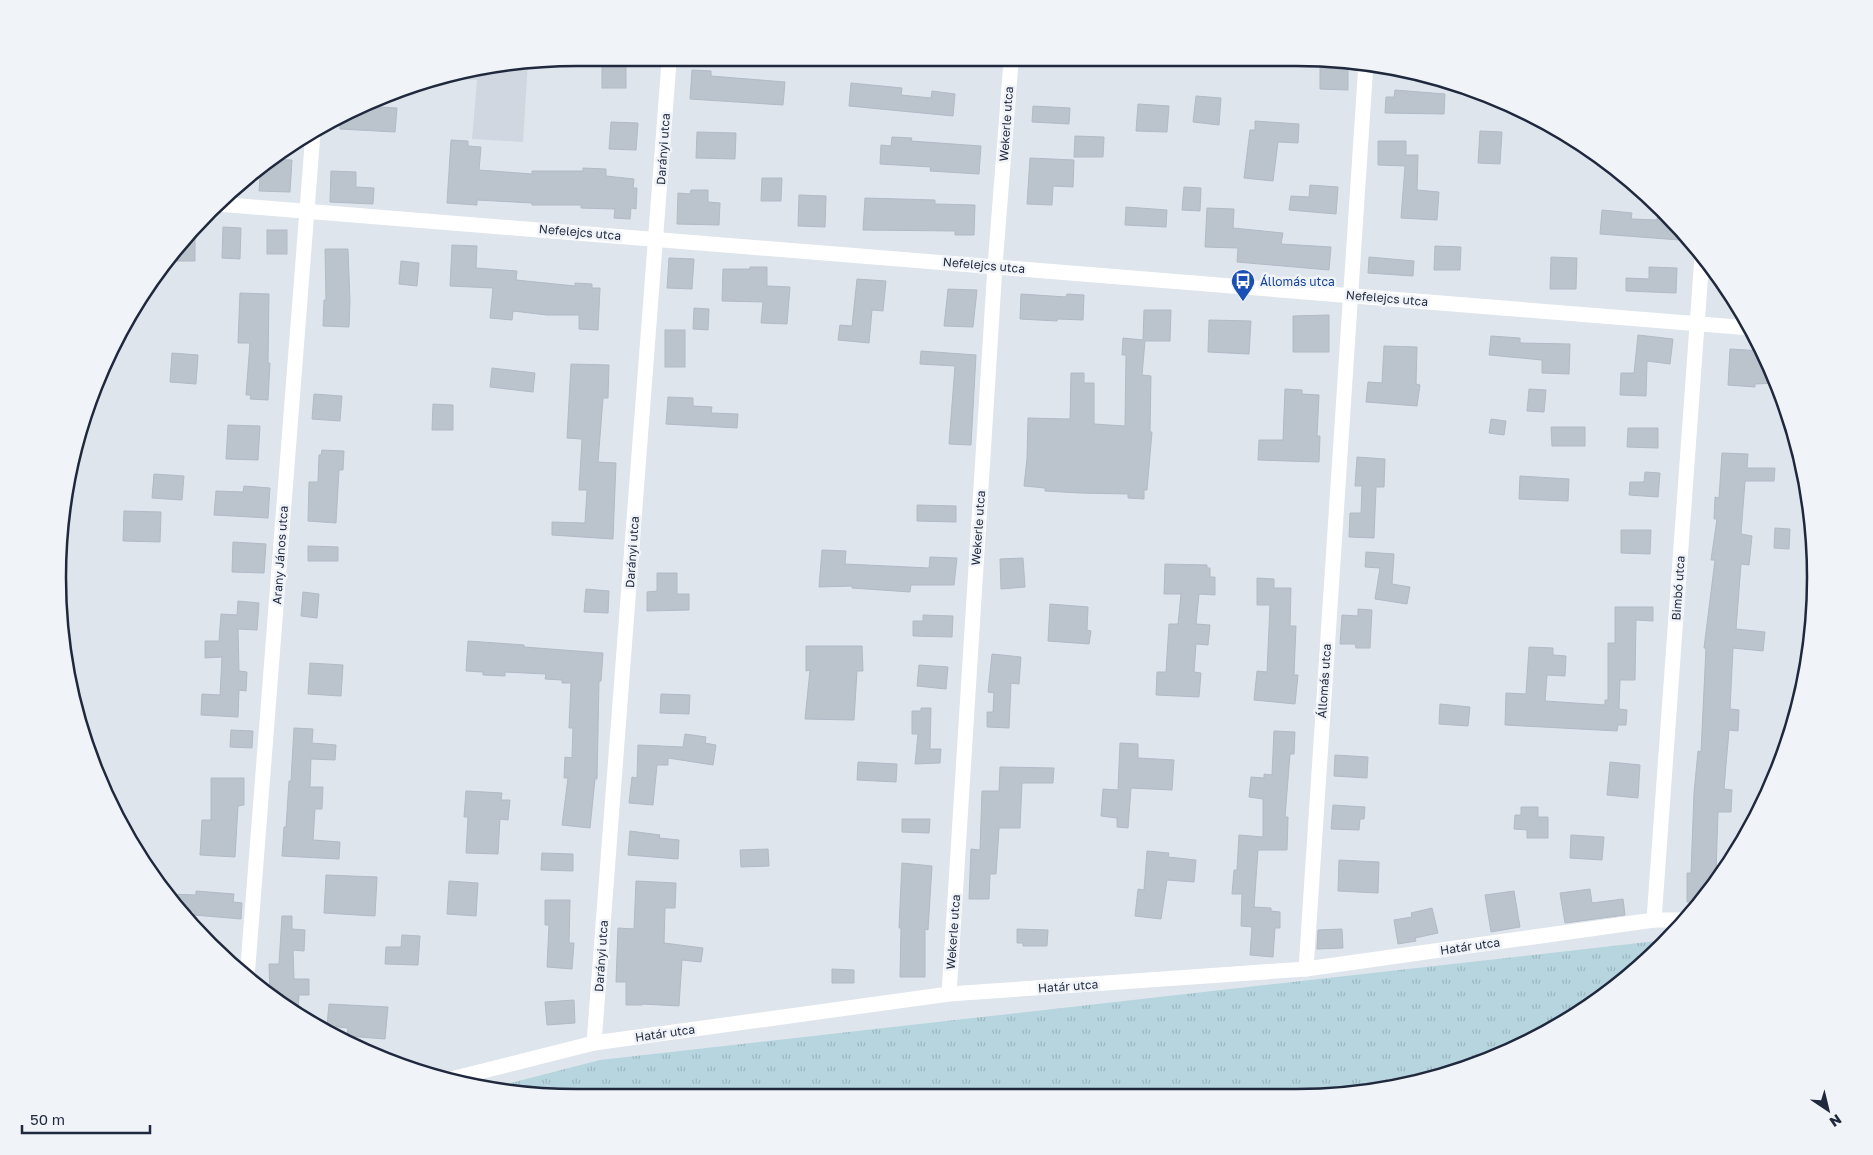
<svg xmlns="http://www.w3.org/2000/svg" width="1873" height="1155" viewBox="0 0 1873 1155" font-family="'Golos Text',sans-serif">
  <defs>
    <pattern id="grass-tufts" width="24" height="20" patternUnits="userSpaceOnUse" patternTransform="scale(1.25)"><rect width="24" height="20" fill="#b6d5df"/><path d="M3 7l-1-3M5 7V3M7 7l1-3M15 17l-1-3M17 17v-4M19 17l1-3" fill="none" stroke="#9cb7c0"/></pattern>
  </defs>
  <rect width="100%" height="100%" fill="#dfe5ec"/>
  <polygon fill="#d0d7e0" points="509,62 528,62 523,142 472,139 477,80 442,78"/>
  <g fill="url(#grass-tufts)">
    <polygon points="1809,499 1811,509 1814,611 1810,636"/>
    <polygon points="1665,940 1639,968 1555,1028 1430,1080 1330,1096 510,1093 491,1088 600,1060"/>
  </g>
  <g fill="#bbc3cd" stroke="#b1bac6">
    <rect x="602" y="62" width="24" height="26"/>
    <polygon points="1320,64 1348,64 1348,90 1320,89"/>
    <polygon points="692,70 711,71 711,76 785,82 783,105 690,99"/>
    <polygon points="851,83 902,88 901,95 931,98 932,91 955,94 953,116 849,106"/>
    <polygon points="1395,90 1445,94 1444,114 1385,113 1386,97 1394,97"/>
    <polygon points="1196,96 1221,98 1219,125 1193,122"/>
    <polygon points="1138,104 1169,106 1167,132 1136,131"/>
    <polygon points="360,106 397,108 395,132 340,129 340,116"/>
    <polygon points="1033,106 1070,108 1069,124 1032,122"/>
    <polygon points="1255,121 1299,124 1298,143 1278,142 1273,181 1244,178 1250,130 1255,130"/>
    <polygon points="611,122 638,123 636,150 609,149"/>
    <polygon points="1480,131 1502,132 1500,164 1478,163"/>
    <polygon points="697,132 736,133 735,159 696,158"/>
    <polygon points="1075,136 1104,137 1103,157 1074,157"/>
    <polygon points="892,137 912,138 911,141 981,146 979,174 930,171 931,167 880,164 881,145 891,146"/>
    <polygon points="451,140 468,141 468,146 481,147 479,170 532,174 532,171 583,171 583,168 606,169 606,176 634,179 633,188 637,188 636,209 631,208 630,219 614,218 615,209 581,208 581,205 532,205 532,203 477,200 477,205 447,203"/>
    <polygon points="1378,141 1406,141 1406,155 1418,155 1417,190 1439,192 1437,220 1401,218 1405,166 1378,165"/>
    <polygon points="1030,158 1074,160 1073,187 1053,186 1052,205 1027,204"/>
    <polygon points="271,159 292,160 290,192 259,191 261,165"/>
    <polygon points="331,171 356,172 356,187 374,188 373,204 330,202"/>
    <polygon points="762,178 782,178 781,201 761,201"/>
    <polygon points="1310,185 1338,187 1336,214 1289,210 1291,196 1309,197"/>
    <polygon points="1184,187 1201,188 1200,211 1182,210"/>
    <polygon points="691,190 708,190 708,202 720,203 719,225 677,224 678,193 690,194"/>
    <polygon points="799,195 826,196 825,227 798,226"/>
    <polygon points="865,198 935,200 935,204 975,205 974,235 955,235 955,231 863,230"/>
    <polygon points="1126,207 1167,210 1166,227 1125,225"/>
    <polygon points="1207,208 1234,209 1233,228 1283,233 1281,244 1331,247 1329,270 1237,262 1238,248 1205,247"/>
    <polygon points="1658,208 1681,229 1680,240 1600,234 1602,210 1632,213 1631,219 1657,220"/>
    <polygon points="223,227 241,228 240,259 222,258"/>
    <polygon points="195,228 195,261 168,261 177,249"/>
    <rect x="267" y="230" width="20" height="24"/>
    <polygon points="452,245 477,246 476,268 517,271 516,280 575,286 575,283 592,284 592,288 600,288 598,330 579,329 579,315 547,315 513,311 512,320 490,318 493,288 450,286"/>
    <polygon points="1435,246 1461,247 1460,270 1434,270"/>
    <polygon points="325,249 348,249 350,301 349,327 323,326 324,300 326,300"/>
    <polygon points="1369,257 1414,261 1413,276 1368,273"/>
    <polygon points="1551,257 1577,258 1576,289 1550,289"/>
    <polygon points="669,258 694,259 692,289 667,288"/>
    <polygon points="401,261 419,263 417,286 399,284"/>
    <polygon points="750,267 767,267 767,286 790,287 787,324 761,323 763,302 722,301 723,269 750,269"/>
    <polygon points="1649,267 1677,268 1676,293 1626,291 1626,278 1649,279"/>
    <polygon points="857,279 886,281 883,311 872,310 869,343 838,340 840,325 852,326"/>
    <polygon points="948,289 977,290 973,327 944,326"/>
    <polygon points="240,293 269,294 268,363 270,363 268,400 250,399 251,395 246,395 250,343 238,343"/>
    <polygon points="1021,294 1066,297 1067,294 1084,295 1083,320 1058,319 1057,321 1020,319"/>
    <polygon points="694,308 709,309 708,330 693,329"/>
    <polygon points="1144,310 1171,310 1170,341 1145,341 1142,375 1151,376 1150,432 1152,432 1147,490 1144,490 1144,499 1128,498 1128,494 1080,493 1045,491 1045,488 1024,486 1027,458 1028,418 1070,419 1071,373 1084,373 1084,383 1094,383 1094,424 1125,426 1126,355 1122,355 1123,338 1143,340"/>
    <polygon points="1329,315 1329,352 1293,352 1293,316"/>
    <polygon points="1209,320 1251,321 1249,354 1208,352"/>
    <rect x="665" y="330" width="20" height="37"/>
    <polygon points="1638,335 1673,339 1670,364 1647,361 1646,396 1620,395 1621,373 1634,373"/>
    <polygon points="1491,336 1520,338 1520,343 1570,344 1569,374 1542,373 1542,360 1489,355"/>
    <polygon points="1384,346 1417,347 1416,384 1420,385 1417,406 1366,402 1368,382 1382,383"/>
    <polygon points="1730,349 1761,351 1776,383 1755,384 1755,387 1728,385"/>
    <polygon points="921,351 976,355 971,445 949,444 955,366 920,364"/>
    <polygon points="172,353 198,355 196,384 170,382"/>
    <polygon points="571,364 609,365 608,398 603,398 598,462 616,463 613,539 552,535 552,522 585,523 587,490 579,490 582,439 567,438"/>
    <polygon points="492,368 535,373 533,392 490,387"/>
    <polygon points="1285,389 1302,390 1302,394 1319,395 1317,436 1320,436 1319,462 1258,460 1259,440 1283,440"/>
    <polygon points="1529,389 1546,390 1544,412 1527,411"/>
    <polygon points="314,394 342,396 340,421 312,419"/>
    <polygon points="668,397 693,398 693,406 712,407 711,413 738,414 737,428 666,424"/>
    <polygon points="433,404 453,405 453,430 432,430"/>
    <polygon points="1491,419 1506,421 1504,435 1489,433"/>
    <polygon points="228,425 260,426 258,460 226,459"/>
    <polygon points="1551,427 1585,427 1585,446 1552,446"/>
    <polygon points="1628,428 1658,428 1658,448 1627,447"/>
    <polygon points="322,450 344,451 343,470 339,470 336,523 308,521 309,482 318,482 319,455 321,455"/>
    <polygon points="1722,453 1748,454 1747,468 1775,468 1774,481 1745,481 1741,534 1752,536 1749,565 1741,564 1736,629 1765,632 1763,651 1733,648 1730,709 1739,710 1738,731 1729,730 1724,789 1732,790 1731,812 1718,812 1716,872 1722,872 1708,894 1701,902 1687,902 1687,873 1691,873 1694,793 1698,751 1701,752 1706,648 1704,648 1715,560 1711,560 1717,519 1714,519 1715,497 1719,498"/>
    <polygon points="1357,457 1385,459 1384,487 1376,487 1374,538 1349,537 1350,513 1361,513 1362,486 1355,486"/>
    <polygon points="1645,472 1660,473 1658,497 1629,495 1630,482 1644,482"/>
    <polygon points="154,474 184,476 182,500 152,498"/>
    <polygon points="1520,476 1569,479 1568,501 1519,499"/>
    <polygon points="244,486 270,488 268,518 214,515 216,491 243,492"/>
    <polygon points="917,505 956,506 956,522 917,521"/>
    <polygon points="124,511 161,512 160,542 123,541"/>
    <polygon points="1775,528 1790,529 1789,549 1774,548"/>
    <polygon points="1621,530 1651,530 1650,554 1621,553"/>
    <polygon points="233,542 266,544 264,573 232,572"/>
    <polygon points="308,546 338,547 338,561 308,561"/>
    <polygon points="822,550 846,551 845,564 929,568 930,557 957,558 954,585 911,585 910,592 852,588 852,586 819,587"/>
    <polygon points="1366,552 1394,554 1392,584 1410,587 1407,604 1375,599 1380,568 1365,567"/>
    <polygon points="1023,558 1025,587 1001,589 1000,559"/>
    <polygon points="1165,564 1207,565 1207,568 1210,568 1210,577 1215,577 1215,595 1199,594 1196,624 1210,625 1208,645 1196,644 1194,672 1201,673 1199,697 1156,695 1157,672 1166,672 1169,624 1178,624 1181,594 1164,594"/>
    <polygon points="657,573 677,573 677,594 689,594 689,610 647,611 647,592 657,591"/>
    <polygon points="1257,578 1274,579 1274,588 1291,588 1290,626 1296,626 1294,675 1298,675 1295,704 1254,700 1257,671 1267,672 1270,605 1257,605"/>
    <polygon points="586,589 609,591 608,613 584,612"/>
    <polygon points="303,592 319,594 317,618 301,616"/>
    <polygon points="238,601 259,603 257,630 238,629 239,671 247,672 246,691 239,690 238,717 201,715 202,694 220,695 222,657 205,658 205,641 219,641 221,614 237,615"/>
    <polygon points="1050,604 1088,607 1087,630 1091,631 1089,644 1048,641"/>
    <polygon points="1615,607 1653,607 1653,621 1636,620 1635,680 1620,680 1619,709 1627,710 1626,725 1618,725 1617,731 1505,725 1506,693 1526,694 1529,647 1553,648 1553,655 1566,656 1565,676 1547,675 1545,701 1605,705 1605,700 1608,700 1608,643 1615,643"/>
    <polygon points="1358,609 1372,610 1370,648 1356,648 1355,644 1340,644 1342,615 1358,616"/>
    <polygon points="923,615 953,616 952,637 913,636 913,621 923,621"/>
    <polygon points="468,641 524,645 524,647 603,653 601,681 599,681 597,779 595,779 590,828 562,825 568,778 564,778 565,757 572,758 573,728 569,728 571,683 562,683 562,680 545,679 546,674 505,672 505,676 483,675 483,672 466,671"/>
    <polygon points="806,646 862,646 863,671 857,671 854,720 805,719 810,670 806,671"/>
    <polygon points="992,654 1021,657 1019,684 1011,683 1009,728 987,727 987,712 993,712 994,693 988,692"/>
    <polygon points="310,663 343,665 341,696 308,694"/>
    <polygon points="919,665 948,667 946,689 917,686"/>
    <polygon points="661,694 690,695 689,714 660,713"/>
    <polygon points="1440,704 1470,707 1468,726 1439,724"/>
    <polygon points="921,708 931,708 930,749 941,749 940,763 915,764 918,734 912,734 912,711 921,711"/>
    <polygon points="294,728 313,729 312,743 336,745 335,760 311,759 310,787 323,787 322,809 315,809 313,840 340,842 339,859 282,856 284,827 286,827 289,781 291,781"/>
    <polygon points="231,730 253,731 252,748 230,747"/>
    <polygon points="1274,731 1295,732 1294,754 1290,754 1285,817 1288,817 1287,850 1258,850 1254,907 1271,908 1271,911 1280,912 1280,928 1275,928 1273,957 1250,955 1252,927 1241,926 1242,894 1232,894 1234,870 1237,870 1239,835 1263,837 1263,799 1249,797 1251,777 1264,778 1264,774 1272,775"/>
    <polygon points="685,734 706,737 705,743 716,745 713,765 668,758 668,765 657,765 653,805 629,803 632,777 637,778 638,745 683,747"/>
    <polygon points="1120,743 1138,744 1138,758 1174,760 1172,790 1131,788 1128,828 1117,827 1117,818 1101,816 1103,789 1118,790"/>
    <polygon points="1335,755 1368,757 1367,778 1334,776"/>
    <polygon points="858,762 897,764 896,782 857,780"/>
    <polygon points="1610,762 1640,765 1638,798 1607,795"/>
    <polygon points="1000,767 1054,768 1053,783 1022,783 1020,828 999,828 996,874 990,874 989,899 969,899 971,849 980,850 982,791 999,791"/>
    <polygon points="211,778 244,778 244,805 238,806 235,857 200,855 202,820 211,820"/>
    <polygon points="466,791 502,793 501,800 510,800 508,820 500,819 498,854 466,853 468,817 464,817"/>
    <polygon points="1333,805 1365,807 1364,819 1360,819 1359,830 1331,829"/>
    <polygon points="1521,807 1538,807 1538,817 1548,817 1548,838 1527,838 1527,830 1514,829 1515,815 1521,815"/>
    <polygon points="902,819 930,819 929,833 902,832"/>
    <polygon points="630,831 660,835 659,838 679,840 678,859 628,855"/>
    <polygon points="1571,835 1604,837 1602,860 1570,858"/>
    <polygon points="768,849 769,866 741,867 740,850"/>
    <polygon points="1147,851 1169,853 1168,857 1196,860 1194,882 1167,880 1161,919 1135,916 1138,889 1144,890"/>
    <polygon points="542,853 573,854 573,871 541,870"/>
    <polygon points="1339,860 1379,862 1378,893 1338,891"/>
    <polygon points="902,863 932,866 928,930 925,929 925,977 900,977 901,928 899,928"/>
    <polygon points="326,875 377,877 375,916 324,913"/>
    <polygon points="449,881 478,883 476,916 447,914"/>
    <polygon points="636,881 676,883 675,908 665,908 664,943 703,948 701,962 682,960 679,1006 642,1004 642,1005 626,1005 626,982 616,982 618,928 634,929"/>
    <polygon points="1590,889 1592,903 1623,899 1625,915 1565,923 1560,893"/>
    <polygon points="196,891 234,894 233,902 242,903 241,919 194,915 194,911 181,911 168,894 196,895"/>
    <polygon points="1514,891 1520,927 1491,932 1485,895"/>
    <polygon points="545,900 570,900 569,943 574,943 572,969 547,967 549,925 545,925"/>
    <polygon points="1432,908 1438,933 1415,938 1416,941 1398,944 1394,920 1412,917 1411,913"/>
    <polygon points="282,916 292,916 292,929 305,930 304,951 293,950 294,979 309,979 309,995 299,995 298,1011 270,995 269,964 279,964"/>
    <polygon points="1017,929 1048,930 1047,946 1023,946 1023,943 1017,943"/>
    <polygon points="1342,929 1343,948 1317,949 1318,930"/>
    <polygon points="402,935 420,936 418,965 385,964 386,947 401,947"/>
    <polygon points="832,969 854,970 854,983 832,983"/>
    <polygon points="574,1000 575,1023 547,1025 545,1002"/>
    <polygon points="329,1004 388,1007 385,1039 347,1036 348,1028 327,1026"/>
  </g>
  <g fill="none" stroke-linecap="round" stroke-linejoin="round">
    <g stroke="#fff" stroke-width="15">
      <polyline points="217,204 1750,328"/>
      <polyline points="1654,920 1702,256"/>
      <polyline points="1306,969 1366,63"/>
      <polyline points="247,978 313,133"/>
      <polyline points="949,994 995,266 1011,62"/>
      <polyline points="594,1043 669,62"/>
      <polyline points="455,1078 594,1043 949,994 1306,969 1654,920 1684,920"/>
    </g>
  </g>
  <defs>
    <g id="bus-pin" transform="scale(1.25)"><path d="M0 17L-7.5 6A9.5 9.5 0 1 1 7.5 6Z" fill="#1a4fb4" stroke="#f0f4f8"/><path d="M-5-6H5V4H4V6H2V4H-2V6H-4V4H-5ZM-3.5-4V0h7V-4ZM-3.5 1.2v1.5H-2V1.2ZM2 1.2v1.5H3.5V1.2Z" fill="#fff"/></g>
  </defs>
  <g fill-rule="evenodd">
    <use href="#bus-pin" x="1243" y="281"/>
  </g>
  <g text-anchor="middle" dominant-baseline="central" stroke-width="5" stroke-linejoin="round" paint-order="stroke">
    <g font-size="12" fill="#1f283d" stroke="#f0f4f8">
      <text transform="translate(1006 124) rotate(-86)">Wekerle utca</text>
      <text transform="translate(663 149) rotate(-86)">Darányi utca</text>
      <text transform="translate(580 232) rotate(5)">Nefelejcs utca</text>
      <text transform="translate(984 265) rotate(5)">Nefelejcs utca</text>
      <text transform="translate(1387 298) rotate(5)">Nefelejcs utca</text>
      <text transform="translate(978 528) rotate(-86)">Wekerle utca</text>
      <text transform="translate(632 552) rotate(-86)">Darányi utca</text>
      <text transform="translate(280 555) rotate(-86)">Arany János utca</text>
      <text transform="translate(1678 588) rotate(-86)">Bimbó utca</text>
      <text transform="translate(1324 681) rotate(-86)">Állomás utca</text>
      <text transform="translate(953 932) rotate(-86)">Wekerle utca</text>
      <text transform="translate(1470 946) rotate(-8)">Határ utca</text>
      <text transform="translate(601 956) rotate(-86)">Darányi utca</text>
      <text transform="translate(1068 986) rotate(-4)">Határ utca</text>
      <text transform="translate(665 1033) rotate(-8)">Határ utca</text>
    </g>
    <g font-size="12" fill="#164399" stroke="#f0f4f8" text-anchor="start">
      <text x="1260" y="281">Állomás utca</text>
    </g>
  </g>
  <path d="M0 0H1873V1155H0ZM577 66H1296A511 511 0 0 1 1807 577V578A511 511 0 0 1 1296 1089H577A511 511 0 0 1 66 578V577A511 511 0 0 1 577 66Z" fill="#f0f4f8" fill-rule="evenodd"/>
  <path fill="none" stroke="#1f283d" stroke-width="2.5" d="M577 66H1296A511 511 0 0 1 1807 577V578A511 511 0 0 1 1296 1089H577A511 511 0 0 1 66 578V577A511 511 0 0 1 577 66Z"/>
  <g transform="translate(1828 1110) rotate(145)" stroke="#f0f4f8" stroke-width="4" paint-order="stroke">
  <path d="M0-4L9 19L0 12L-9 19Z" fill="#1f283d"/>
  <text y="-8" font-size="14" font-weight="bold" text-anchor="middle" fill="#1f283d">N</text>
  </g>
  <path d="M22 1125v8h128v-8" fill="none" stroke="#1f283d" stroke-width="2.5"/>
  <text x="30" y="1125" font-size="15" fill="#1f283d" stroke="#f0f4f8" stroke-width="4" paint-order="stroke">50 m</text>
</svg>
